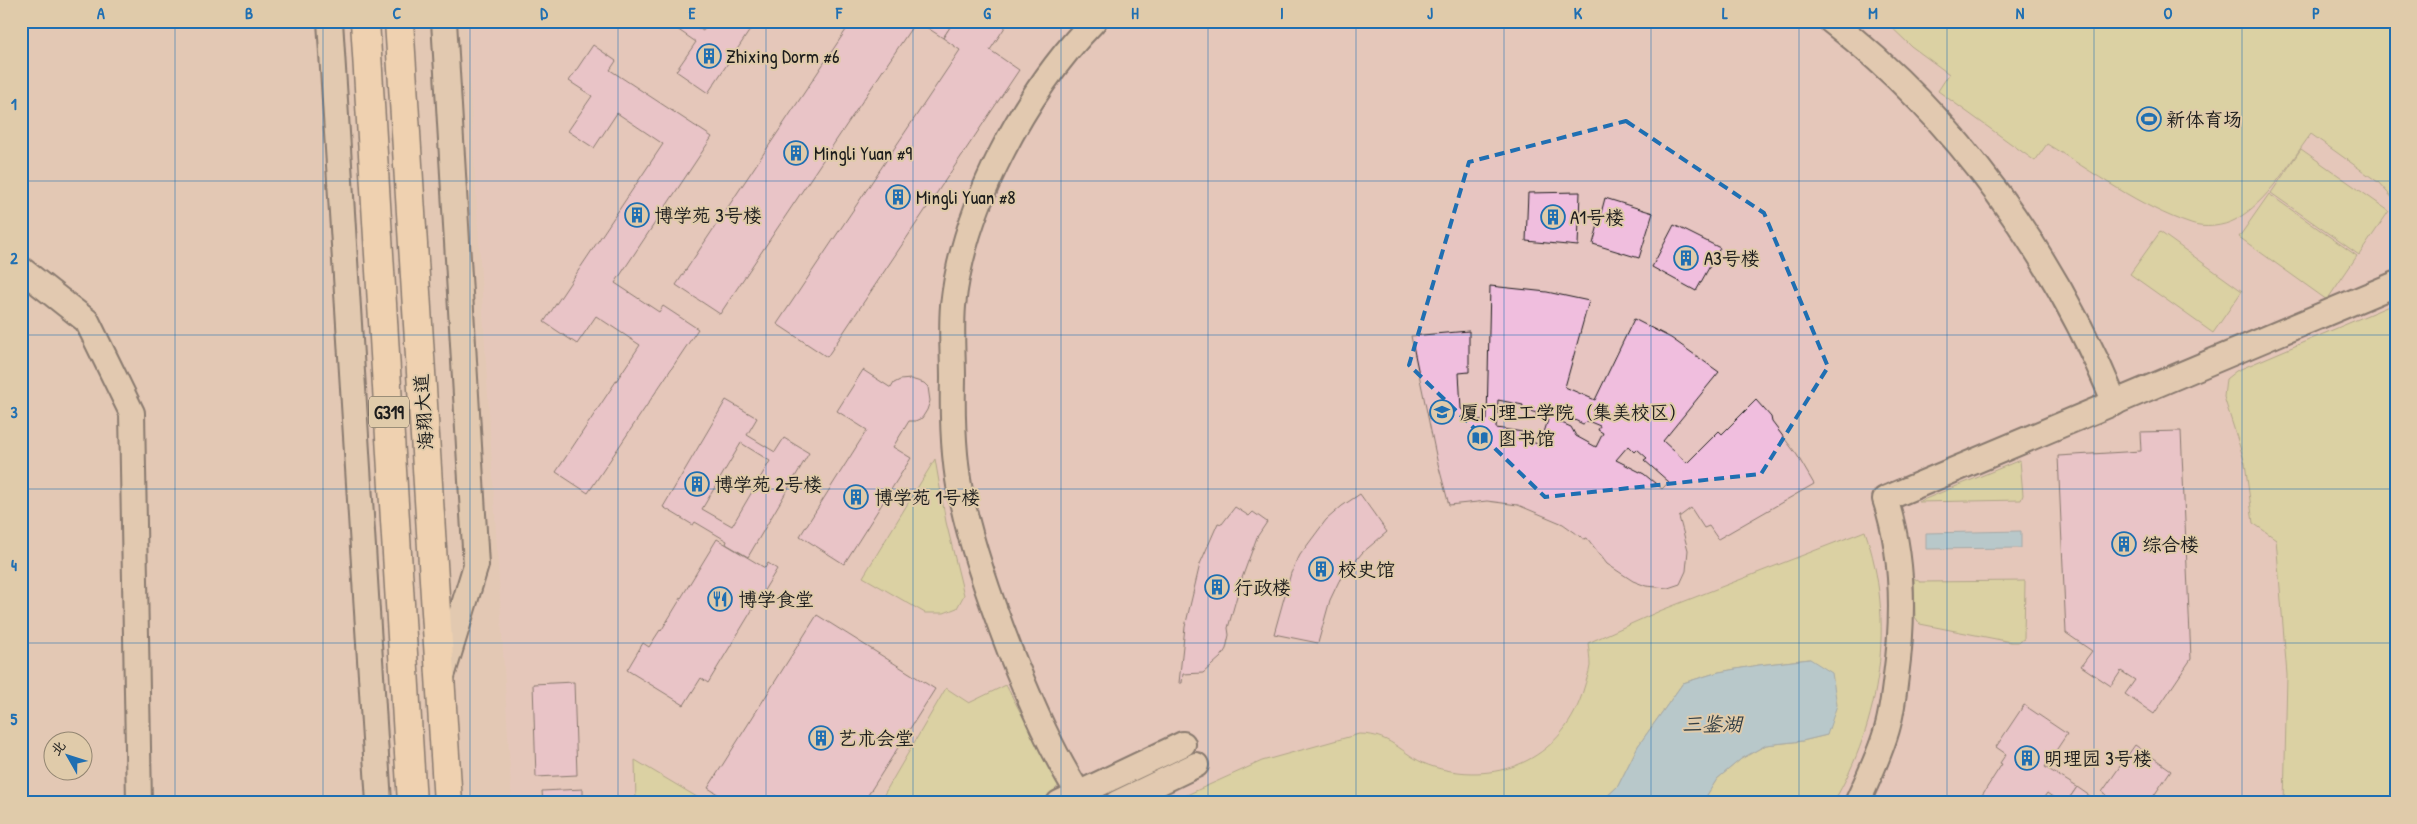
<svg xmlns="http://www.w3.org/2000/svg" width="2417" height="824" viewBox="0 0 2417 824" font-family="'Patrick Hand','LXGW WenKai TC',sans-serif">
  <rect width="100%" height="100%" fill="#e3c8b4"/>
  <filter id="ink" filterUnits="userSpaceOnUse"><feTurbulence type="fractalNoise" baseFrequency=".02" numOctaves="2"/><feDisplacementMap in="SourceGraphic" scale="10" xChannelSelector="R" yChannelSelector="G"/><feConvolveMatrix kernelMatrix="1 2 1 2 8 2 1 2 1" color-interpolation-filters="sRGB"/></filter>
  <g filter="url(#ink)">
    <polygon fill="#e7c5c1" points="466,21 2396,21 2396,803 512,803"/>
    <g fill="#d0db8e" stroke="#767c55">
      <path d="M1885,21H2396V202L2378,182L2311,134C2289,163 2268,202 2235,220C2224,226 2204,229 2191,224C2140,207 2093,172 2047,144L2035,161L1938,91L1949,74L1911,46Z"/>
      <polygon points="2301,149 2389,211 2359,255 2271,193"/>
      <polygon points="2269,194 2357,256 2327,300 2239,237"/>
      <polygon points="2160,232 2242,291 2213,333 2130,274"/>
      <polygon points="2396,303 2396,803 2284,803 2287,675 2276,539 2253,523 2245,463 2224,397 2226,379 2236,371"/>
      <polygon points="935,459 946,522 964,595 957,608 944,613 925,613 863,577"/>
      <polygon points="2020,460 2023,495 2021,500 1918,502"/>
      <path d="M1865,531C1896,621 1881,722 1833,803H1702L1717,779L1741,759L1766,745L1802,741L1827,735L1810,659L1759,665L1719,672L1683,683L1638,746L1618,786L1600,803H1169L1262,761L1359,734C1395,734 1403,758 1434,767C1501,787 1565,756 1584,688C1586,681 1589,673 1590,666C1590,659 1589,651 1588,643L1662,610Z"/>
      <polygon points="1914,578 1920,582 2025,581 2024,639 2018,642 2011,642 1920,624 1915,617"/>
      <polygon points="1006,685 1035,740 1062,782 1049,796 1035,803 879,803 946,688 969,703"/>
      <polygon points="635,760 707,803 636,803"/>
    </g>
    <g fill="#84c8e5" stroke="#5a8395">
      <polygon points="2021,531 2021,548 1926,549 1926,533"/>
      <polygon points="1810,659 1832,673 1837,705 1827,735 1802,741 1766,745 1741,759 1717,779 1702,803 1600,803 1618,786 1638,746 1683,683 1719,672 1759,665"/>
    </g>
    <g fill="#f0bede" stroke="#1c1c1c" fill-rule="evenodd">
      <polygon points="665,21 686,21 680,31"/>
      <polygon points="686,21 703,31 709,21 756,21 708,93 676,71 696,42 680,31"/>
      <polygon points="852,21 916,21 720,314 676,285"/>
      <polygon points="917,21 954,21 943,38"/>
      <polygon points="954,21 1009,21 990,50 1019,70 827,357 777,324 960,50 943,38"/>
      <polygon points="593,45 616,61 610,70 712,137 615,283 659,312 663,306 698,329 588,493 556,472 640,345 596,316 577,344 544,322 663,144 617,113 594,148 568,131 592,96 569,81"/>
      <polygon points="1580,192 1578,246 1526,241 1528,193"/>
      <polygon points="1605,198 1653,213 1639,258 1593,244"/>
      <polygon points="1674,225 1720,248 1696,291 1652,267"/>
      <path d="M1490,286L1547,292L1589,301L1565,387L1595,400L1634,319L1671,338L1719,372L1663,441L1687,463L1719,431L1722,434L1756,400L1771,417L1772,422L1797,455L1814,484L1718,539L1709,526L1704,528L1691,508L1679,517L1688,550L1686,571L1680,584L1668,588L1646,586L1633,581L1607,564L1587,538L1584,539L1563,524L1518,505L1487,501L1449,505L1437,460L1411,336L1469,331V372L1459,373L1461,409L1464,411V420H1487ZM1498,400L1523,405L1522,409L1537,413L1536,417L1548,420L1540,445L1527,440L1530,433L1496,428ZM1562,414L1583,424L1588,421L1600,426L1598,430L1603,433L1596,447L1576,436L1571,427L1557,421ZM1628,446L1634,452L1637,449L1647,458L1644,460L1669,482L1662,489L1644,474L1616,460Z"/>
      <polygon points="863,370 891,388 894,383 900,380 911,379 924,383 928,387 930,401 927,410 922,418 915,421 909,421 893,447 911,458 844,564 800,536 867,430 837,411"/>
      <path d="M726,400L757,418L747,435L775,452L784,438L809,453L748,557L726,544L727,541L695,522L693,525L663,507ZM741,443L770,461L732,526L702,509Z"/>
      <polygon points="2181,431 2191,659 2154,714 2125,694 2135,680 2121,671 2111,686 2081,666 2092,651 2066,633 2058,456 2141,451 2140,432"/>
      <polygon points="1360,494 1387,532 1362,553 1339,581 1330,600 1318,643 1274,634 1291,573 1300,555 1326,520 1342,506"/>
      <polygon points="1235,507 1249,516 1253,512 1267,522 1257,537 1242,578 1228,628 1229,635 1226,649 1221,657 1203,673 1183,674 1182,683 1179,683 1185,627 1200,564 1218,523 1222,524"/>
      <polygon points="717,539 765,568 768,563 777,569 708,683 701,678 684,705 627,670 643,643 649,647 660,630 661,631"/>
      <polygon points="817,615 935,689 863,803 732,803 708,788"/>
      <polygon points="574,682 577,775 536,777 533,684"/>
      <polygon points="2024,705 2067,734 2045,767 2077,787 2066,803 2061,803 2047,793 2040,803 2024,803 2020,800 2019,803 1977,803 2002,764 2000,763 2006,754 1996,747"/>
      <polygon points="2135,745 2171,770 2149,803 2103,803 2108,796 2102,792"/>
      <polygon points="2077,787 2100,803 2066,803"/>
      <polygon points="583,789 583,803 543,803 542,791"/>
    </g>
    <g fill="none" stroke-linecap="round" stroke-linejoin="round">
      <g stroke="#1c1c1c" stroke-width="28">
        <g id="minor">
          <polyline points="330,21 379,803"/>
          <path d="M1831,21C1958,119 2054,256 2115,403"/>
          <polyline points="21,269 87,321 132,413 139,803"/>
          <polyline points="443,673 476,565 444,21"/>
          <polyline points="1059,803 1183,744"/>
          <path d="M1085,803C1053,756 1031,703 1010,651C991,602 973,552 962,501C953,460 952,420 953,379C953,355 951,330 953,306C963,207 1025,92 1094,21"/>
          <polyline points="1117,803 1196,765"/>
          <path d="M1857,803C1868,779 1880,754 1887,729C1892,712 1894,693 1896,676C1904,617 1904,556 1885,499L2396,284"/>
        </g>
      </g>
      <g stroke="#1c1c1c" stroke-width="31">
        <g id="highway">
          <polyline points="365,21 412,803"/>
          <polyline points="399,21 448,803"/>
        </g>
      </g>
      <use href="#minor" stroke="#e0cbaa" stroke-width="24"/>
      <use href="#highway" stroke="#fcdcac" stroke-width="28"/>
    </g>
  </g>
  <path d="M0 0H2417V824H0ZM1626,121L1764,213L1828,367L1761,474L1545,497L1409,365L1469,162Z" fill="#e3c8b4" fill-opacity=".55" fill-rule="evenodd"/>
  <path fill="none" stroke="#1f6fb2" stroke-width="4" stroke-dasharray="10 6" stroke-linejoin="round" d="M1626,121L1764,213L1828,367L1761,474L1545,497L1409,365L1469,162Z"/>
  <path fill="none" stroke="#1f6fb2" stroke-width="1" stroke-opacity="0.55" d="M175,21V803M323,21V803M470,21V803M618,21V803M766,21V803M913,21V803M1061,21V803M1208,21V803M1356,21V803M1504,21V803M1651,21V803M1799,21V803M1947,21V803M2094,21V803M2242,21V803M21,181H2396M21,335H2396M21,489H2396M21,643H2396"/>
  <defs>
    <g id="building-ring" transform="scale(1.25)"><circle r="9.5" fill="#e0cbaa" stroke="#1f6fb2" stroke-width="1.5"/><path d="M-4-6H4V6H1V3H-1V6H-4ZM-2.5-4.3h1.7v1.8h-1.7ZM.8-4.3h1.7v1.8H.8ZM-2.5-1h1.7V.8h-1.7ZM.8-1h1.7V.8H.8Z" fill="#1f6fb2"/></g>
    <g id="stadium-ring" transform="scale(1.25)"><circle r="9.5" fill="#e0cbaa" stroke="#1f6fb2" stroke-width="1.5"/><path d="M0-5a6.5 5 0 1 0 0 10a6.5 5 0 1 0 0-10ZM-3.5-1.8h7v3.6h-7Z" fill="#1f6fb2"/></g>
    <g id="university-ring" transform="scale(1.25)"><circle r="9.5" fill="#e0cbaa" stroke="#1f6fb2" stroke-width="1.5"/><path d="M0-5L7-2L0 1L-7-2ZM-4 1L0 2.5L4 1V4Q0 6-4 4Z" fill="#1f6fb2"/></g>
    <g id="library-ring" transform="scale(1.25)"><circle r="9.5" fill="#e0cbaa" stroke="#1f6fb2" stroke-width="1.5"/><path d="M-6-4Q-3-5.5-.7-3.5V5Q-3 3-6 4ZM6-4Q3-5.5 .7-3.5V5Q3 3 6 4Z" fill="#1f6fb2"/></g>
    <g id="restaurant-ring" transform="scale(1.25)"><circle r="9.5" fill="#e0cbaa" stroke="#1f6fb2" stroke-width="1.5"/><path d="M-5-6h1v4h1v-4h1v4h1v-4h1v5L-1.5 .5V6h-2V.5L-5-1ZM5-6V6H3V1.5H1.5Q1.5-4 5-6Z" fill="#1f6fb2"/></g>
  </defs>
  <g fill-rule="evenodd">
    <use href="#building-ring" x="709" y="56"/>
    <use href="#stadium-ring" x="2149" y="119"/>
    <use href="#building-ring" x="796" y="153"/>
    <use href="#building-ring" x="898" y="197"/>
    <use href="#building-ring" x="637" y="215"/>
    <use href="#building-ring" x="1553" y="217"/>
    <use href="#building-ring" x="1686" y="258"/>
    <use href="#university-ring" x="1442" y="412"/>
    <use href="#library-ring" x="1480" y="438"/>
    <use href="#building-ring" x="697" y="484"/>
    <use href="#building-ring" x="856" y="497"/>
    <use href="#building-ring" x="2124" y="544"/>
    <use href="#building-ring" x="1321" y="569"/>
    <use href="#building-ring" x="1217" y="587"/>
    <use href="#restaurant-ring" x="720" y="599"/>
    <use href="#building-ring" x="821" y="738"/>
    <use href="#building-ring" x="2027" y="758"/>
  </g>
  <g text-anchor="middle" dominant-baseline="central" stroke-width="4" stroke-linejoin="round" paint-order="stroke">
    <rect fill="#e0cbaa" stroke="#575047" stroke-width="1" x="369" y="396.5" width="40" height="31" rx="4"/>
    <g font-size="18" font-weight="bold" fill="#1c1c1c">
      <text x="389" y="412">G319</text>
    </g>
    <g font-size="19" fill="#1c1c1c" stroke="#e0cbaa" text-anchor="start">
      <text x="726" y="56">Zhixing Dorm #6</text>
      <text x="2166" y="119">新体育场</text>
      <text x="814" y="153">Mingli Yuan #9</text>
      <text x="916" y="197">Mingli Yuan #8</text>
      <text x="654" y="215">博学苑 3号楼</text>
      <text x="1570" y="217">A1号楼</text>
      <text x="1704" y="258">A3号楼</text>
      <text x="1460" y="412">厦门理工学院（集美校区）</text>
      <text x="1498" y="438">图书馆</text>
      <text x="714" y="484">博学苑 2号楼</text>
      <text x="874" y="497">博学苑 1号楼</text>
      <text x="2142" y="544">综合楼</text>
      <text x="1338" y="569">校史馆</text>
      <text x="1234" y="587">行政楼</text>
      <text x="738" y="599">博学食堂</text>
      <text x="838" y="738">艺术会堂</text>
      <text x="2044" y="758">明理园 3号楼</text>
    </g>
    <g font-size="19" fill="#1c1c1c" stroke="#e0cbaa">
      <text transform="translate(423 412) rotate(-94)">海翔大道</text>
    </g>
    <g font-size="20" font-style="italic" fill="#313e44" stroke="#e0cbaa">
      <text x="1712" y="723">三鉴湖</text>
    </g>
  </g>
  <rect width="2417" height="824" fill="none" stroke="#e0cbaa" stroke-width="55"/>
  <g transform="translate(68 756) rotate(309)"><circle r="24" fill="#e0cbaa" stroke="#928571"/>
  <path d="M0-4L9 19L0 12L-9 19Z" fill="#1f6fb2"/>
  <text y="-8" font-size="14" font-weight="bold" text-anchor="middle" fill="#1c1c1c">北</text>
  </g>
  <rect x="28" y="28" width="2362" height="768" fill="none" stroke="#1f6fb2" stroke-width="2"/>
  <g font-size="16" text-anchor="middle" font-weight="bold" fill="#1f6fb2">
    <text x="101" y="19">A</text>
    <text x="249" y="19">B</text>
    <text x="397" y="19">C</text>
    <text x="544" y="19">D</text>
    <text x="692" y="19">E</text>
    <text x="839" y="19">F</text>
    <text x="987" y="19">G</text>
    <text x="1135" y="19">H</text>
    <text x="1282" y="19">I</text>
    <text x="1430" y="19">J</text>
    <text x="1578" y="19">K</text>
    <text x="1725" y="19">L</text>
    <text x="1873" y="19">M</text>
    <text x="2020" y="19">N</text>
    <text x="2168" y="19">O</text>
    <text x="2316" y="19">P</text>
    <text x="14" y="110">1</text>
    <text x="14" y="264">2</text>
    <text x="14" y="418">3</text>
    <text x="14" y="571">4</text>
    <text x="14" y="725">5</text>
  </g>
</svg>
